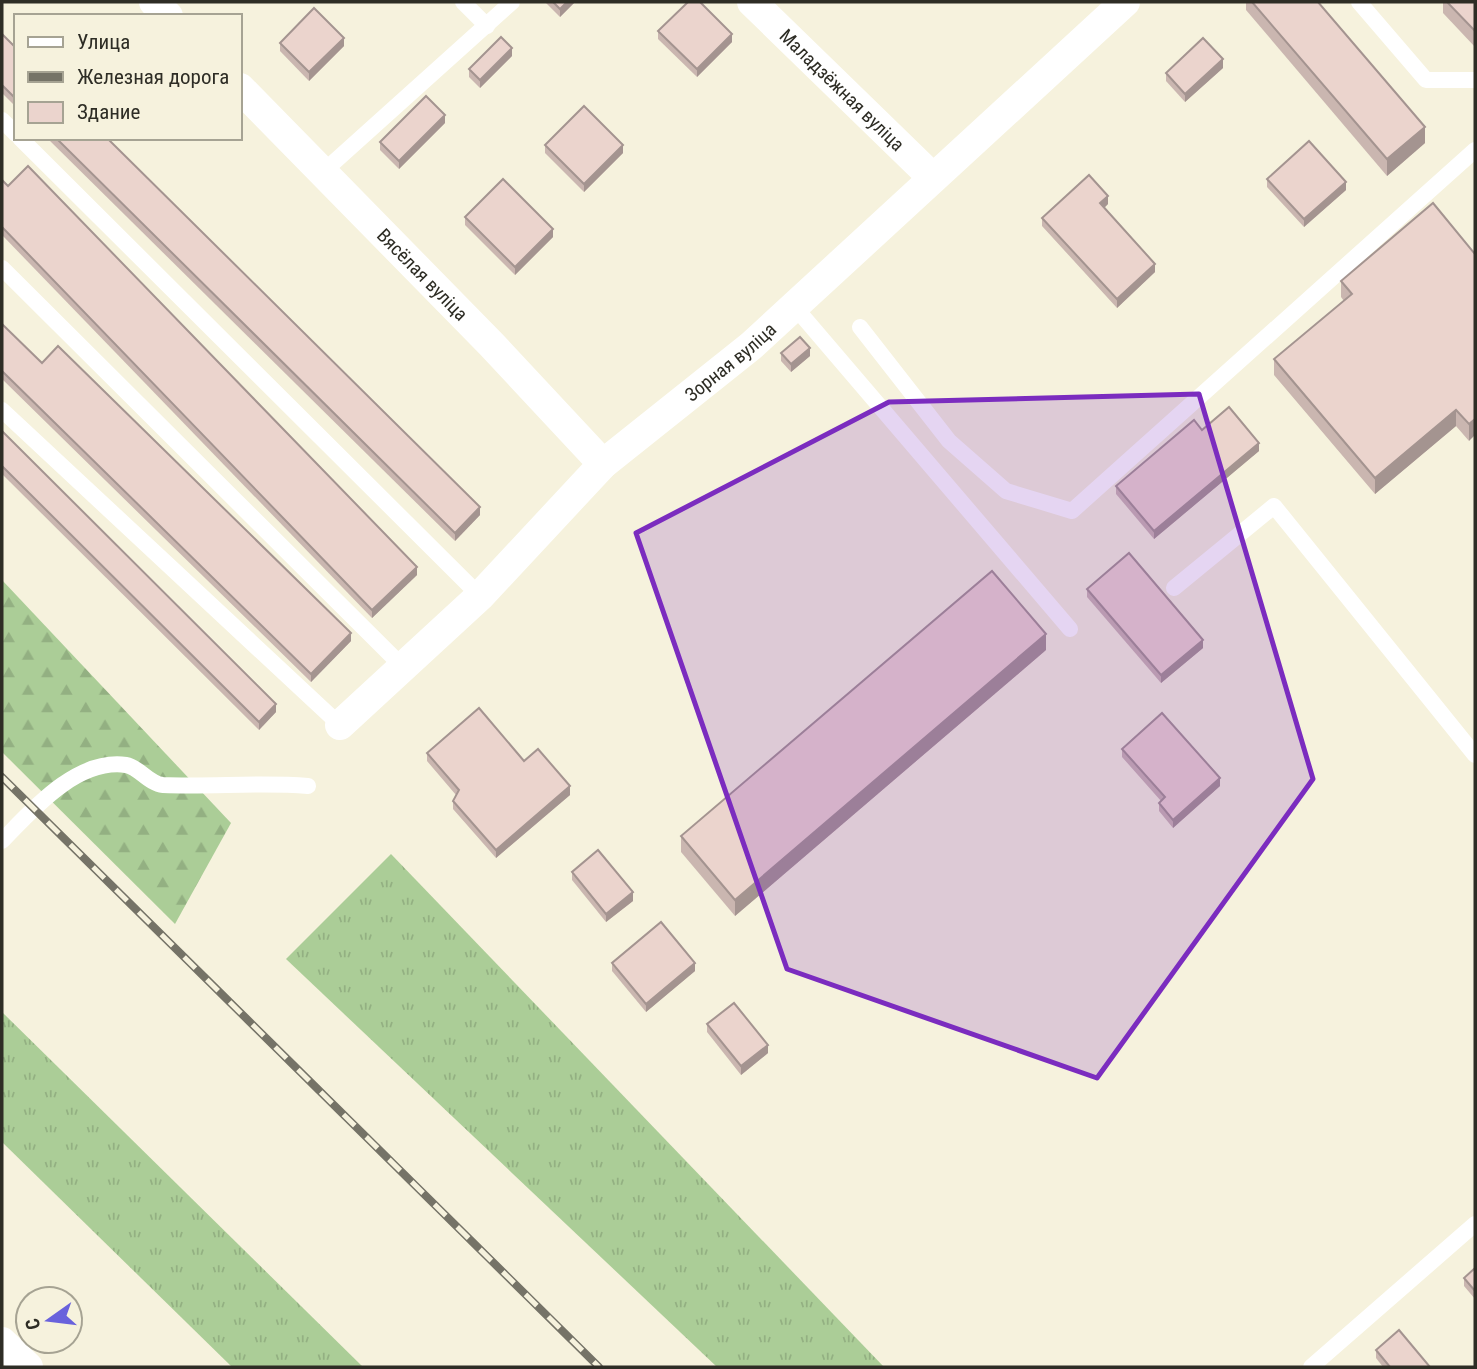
<svg xmlns="http://www.w3.org/2000/svg" width="1477" height="1369" viewBox="0 0 1477 1369" font-family="'Roboto Condensed',sans-serif">
  <defs>
    <pattern id="grass-tufts" width="24" height="20" patternUnits="userSpaceOnUse" patternTransform="scale(1.75)"><rect width="24" height="20" fill="#abcd97"/><path d="M3 7l-1-3M5 7V3M7 7l1-3M15 17l-1-3M17 17v-4M19 17l1-3" fill="none" stroke="#93b082"/></pattern>
    <pattern id="forest-firs" width="22" height="20" patternUnits="userSpaceOnUse" patternTransform="scale(1.75)"><rect width="22" height="20" fill="#abcd97"/><path d="M5 1l3.5 6h-7zM16 11l3.5 6h-7z" fill="#93b082"/></pattern>
  </defs>
  <rect width="100%" height="100%" fill="#f6f2dd"/>
  <g fill="url(#grass-tufts)">
    <polygon points="391,854 884,1367 717,1367 286,959"/>
    <polygon points="2,1012 363,1367 232,1367 2,1142"/>
  </g>
  <polygon fill="url(#forest-firs)" points="2,580 231,823 175,924 2,752"/>
  <g fill="none" stroke-linecap="round" stroke-linejoin="round">
    <g stroke="#fff" stroke-width="16">
      <polyline points="463,2 487,26"/>
      <polyline points="1359,2 1426,80 1475,80"/>
      <polyline points="2,120 16,134"/>
      <polyline points="20,138 480,596"/>
      <polyline points="323,172 512,2"/>
      <polyline points="2,268 402,666"/>
      <polyline points="794,306 1070,629"/>
      <polyline points="860,327 949,441 1006,491 1072,511 1475,150"/>
      <polyline points="2,410 340,725"/>
      <polyline points="1174,588 1274,506 1475,755"/>
      <path d="M2,841C32,810 77,758 126,765C139,767 149,784 163,785C212,787 260,782 308,786"/>
      <polyline points="1311,1367 1475,1224"/>
    </g>
    <g stroke="#fff" stroke-width="30">
      <polyline points="154,2 168,16"/>
      <path id="s1" d="M752,2L933,178"/>
      <path id="s2" d="M240,88L491,344L603,464"/>
      <path id="s3" d="M340,725L480,596L603,464L751,346L1125,2"/>
      <polyline points="2,1342 28,1367"/>
    </g>
    <g stroke="#757367" stroke-width="8">
      <polyline id="rail" points="2,777 599,1367"/>
    </g>
    <use href="#rail" stroke="#f6f2dd" stroke-width="5" stroke-dasharray="16" stroke-linecap="butt"/>
  </g>
  <g fill="#cab6b0">
    <polygon points="545,2 575,2 560,17"/>
    <polygon points="1246,2 1318,2 1425,143 1387,176 1246,10"/>
    <polygon points="1443,2 1475,2 1475,47 1443,13"/>
    <polygon points="658,31 732,42 697,77 658,39"/>
    <polygon points="2,34 16,48 16,107 2,93"/>
    <polygon points="280,43 344,46 309,81 280,51"/>
    <polygon points="512,56 480,88 469,77 469,69"/>
    <polygon points="1223,68 1185,102 1166,81 1166,73"/>
    <polygon points="445,123 399,169 380,150 380,142"/>
    <polygon points="47,138 107,138 480,515 455,541"/>
    <polygon points="545,145 623,153 584,192 545,153"/>
    <polygon points="1267,179 1346,190 1304,227 1267,187"/>
    <polygon points="2,180 417,575 372,618 2,235"/>
    <polygon points="1108,204 1104,208 1155,272 1117,308 1042,226 1042,218"/>
    <polygon points="465,217 553,237 515,275 465,225"/>
    <polygon points="1475,254 1469,441 1456,426 1375,494 1274,375 1274,359 1344,301 1341,297 1341,281"/>
    <polygon points="2,324 42,363 351,641 311,682 2,379"/>
    <polygon points="781,353 810,356 791,372 781,361"/>
    <polygon points="1202,430 1259,451 1154,539 1116,494 1116,486"/>
    <polygon points="2,431 276,712 259,730 2,474"/>
    <polygon points="1087,589 1203,648 1161,683 1087,597"/>
    <polygon points="1046,650 735,916 681,852 681,836"/>
    <polygon points="1122,749 1220,786 1173,828 1159,811 1159,803 1161,801 1122,757"/>
    <polygon points="427,753 524,761 570,795 496,858 453,809 453,801 456,795 427,761"/>
    <polygon points="572,872 633,901 606,922 572,880"/>
    <polygon points="612,963 695,971 646,1012 612,971"/>
    <polygon points="707,1024 768,1053 741,1075 707,1032"/>
    <polygon points="1475,1268 1475,1299 1464,1286 1464,1278"/>
    <polygon points="1376,1350 1430,1367 1383,1367 1376,1358"/>
  </g>
  <g fill="#a49490">
    <polygon points="567,2 575,2 560,17 560,9"/>
    <polygon points="732,34 732,42 697,77 697,69"/>
    <polygon points="344,38 344,46 309,81 309,72"/>
    <polygon points="512,48 512,56 480,88 480,80"/>
    <polygon points="1223,59 1223,68 1185,102 1185,94"/>
    <polygon points="445,115 445,123 399,169 399,161"/>
    <polygon points="1425,127 1425,143 1387,176 1387,159"/>
    <polygon points="623,145 623,153 584,192 584,184"/>
    <polygon points="1346,182 1346,190 1304,227 1304,219"/>
    <polygon points="1108,196 1108,204 1100,212 1100,203"/>
    <polygon points="553,229 553,237 515,275 515,267"/>
    <polygon points="1155,264 1155,272 1117,308 1117,299"/>
    <polygon points="810,348 810,356 791,372 791,364"/>
    <polygon points="1456,410 1456,426 1375,494 1375,478"/>
    <polygon points="1475,419 1475,435 1469,441 1469,424"/>
    <polygon points="1259,443 1259,451 1154,539 1154,531"/>
    <polygon points="480,507 480,515 455,541 455,533"/>
    <polygon points="417,567 417,575 372,618 372,610"/>
    <polygon points="351,633 351,641 311,682 311,674"/>
    <polygon points="1046,634 1046,650 735,916 735,900"/>
    <polygon points="1203,640 1203,648 1161,683 1161,675"/>
    <polygon points="276,704 276,712 259,730 259,722"/>
    <polygon points="1220,778 1220,786 1173,828 1173,820"/>
    <polygon points="570,786 570,795 496,858 496,850"/>
    <polygon points="633,892 633,901 606,922 606,914"/>
    <polygon points="695,963 695,971 646,1012 646,1004"/>
    <polygon points="768,1045 768,1053 741,1075 741,1066"/>
  </g>
  <g fill="#ebd4cd" stroke="#a49490" stroke-width="2">
    <polygon points="553,2 567,2 560,9"/>
    <polygon points="688,2 700,2 732,34 697,69 658,31"/>
    <polygon points="1252,2 1318,2 1425,127 1387,159"/>
    <polygon points="1447,2 1475,2 1475,31"/>
    <polygon points="314,8 344,38 309,72 280,43"/>
    <polygon points="2,34 16,48 16,99 2,85"/>
    <polygon points="501,37 512,48 480,80 469,69"/>
    <polygon points="1203,38 1223,59 1185,94 1166,73"/>
    <polygon points="426,96 445,115 399,161 380,142"/>
    <polygon points="584,106 623,145 584,184 545,145"/>
    <polygon points="56,138 107,138 480,507 455,533"/>
    <polygon points="1309,141 1346,182 1304,219 1267,179"/>
    <polygon points="28,166 417,567 372,610 2,227 2,180 8,186"/>
    <polygon points="1089,175 1108,196 1100,203 1155,264 1117,299 1042,218"/>
    <polygon points="503,179 553,229 515,267 465,217"/>
    <polygon points="1433,203 1475,254 1475,419 1469,424 1456,410 1375,478 1274,359 1352,294 1341,281"/>
    <polygon points="2,324 42,363 58,346 351,633 311,674 2,371"/>
    <polygon points="800,337 810,348 791,364 781,353"/>
    <polygon points="1229,407 1259,443 1154,531 1116,486 1194,420 1202,430"/>
    <polygon points="2,431 276,704 259,722 2,466"/>
    <polygon points="1129,553 1203,640 1161,675 1087,589"/>
    <polygon points="992,571 1046,634 735,900 681,836"/>
    <polygon points="479,708 524,761 538,749 570,786 496,850 453,801 459,790 427,753"/>
    <polygon points="1162,713 1220,778 1173,820 1159,803 1165,797 1122,749"/>
    <polygon points="598,850 633,892 606,914 572,872"/>
    <polygon points="661,922 695,963 646,1004 612,963"/>
    <polygon points="734,1003 768,1045 741,1066 707,1024"/>
    <polygon points="1475,1268 1475,1291 1464,1278"/>
    <polygon points="1399,1330 1430,1367 1390,1367 1376,1350"/>
  </g>
  <path fill="#7b2cbf" fill-opacity="0.2" stroke="#7b2cbf" stroke-width="5" stroke-linejoin="round" d="M1199,394L1313,779L1097,1078L787,969L636,533L889,402Z"/>
  <g text-anchor="middle" dominant-baseline="central" stroke-width="5" stroke-linejoin="round" paint-order="stroke">
    <g font-size="19" fill="#2e2d25" stroke="#f6f2dd">
      <text stroke="none"><textPath href="#s1" startOffset="126">Маладзёжная вуліца</textPath></text>
      <text stroke="none"><textPath href="#s2" startOffset="261">Вясёлая вуліца</textPath></text>
      <text stroke="none"><textPath href="#s3" startOffset="534">Зорная вуліца</textPath></text>
    </g>
  </g>
  <rect width="1477" height="1369" fill="none" stroke="#2e2d25" stroke-width="7"/>
  <rect x="14" y="14" width="228" height="126" fill="#f6f2dd" stroke="#a6a393" stroke-width="2"/>
  <rect x="28" y="37" width="35" height="10" fill="#ffffff" stroke="#a6a393" stroke-width="2"/>
  <text x="77" y="49" font-size="21" fill="#2e2d25">Улица</text>
  <rect x="28" y="72" width="35" height="10" fill="#757367" stroke="#a6a393" stroke-width="2"/>
  <text x="77" y="84" font-size="21" fill="#2e2d25">Железная дорога</text>
  <rect x="28" y="102" width="35" height="21" fill="#ebd4cd" stroke="#a6a393" stroke-width="2"/>
  <text x="77" y="119" font-size="21" fill="#2e2d25">Здание</text>
  <g transform="translate(49 1320) rotate(256)"><circle r="33" fill="#f6f2dd" stroke="#a6a393" stroke-width="2"/>
  <path d="M0-5L12 26L0 18L-12 26Z" fill="#6962dc"/>
  <text y="-10" font-size="19" font-weight="bold" text-anchor="middle" fill="#2e2d25">С</text>
  </g>
</svg>
